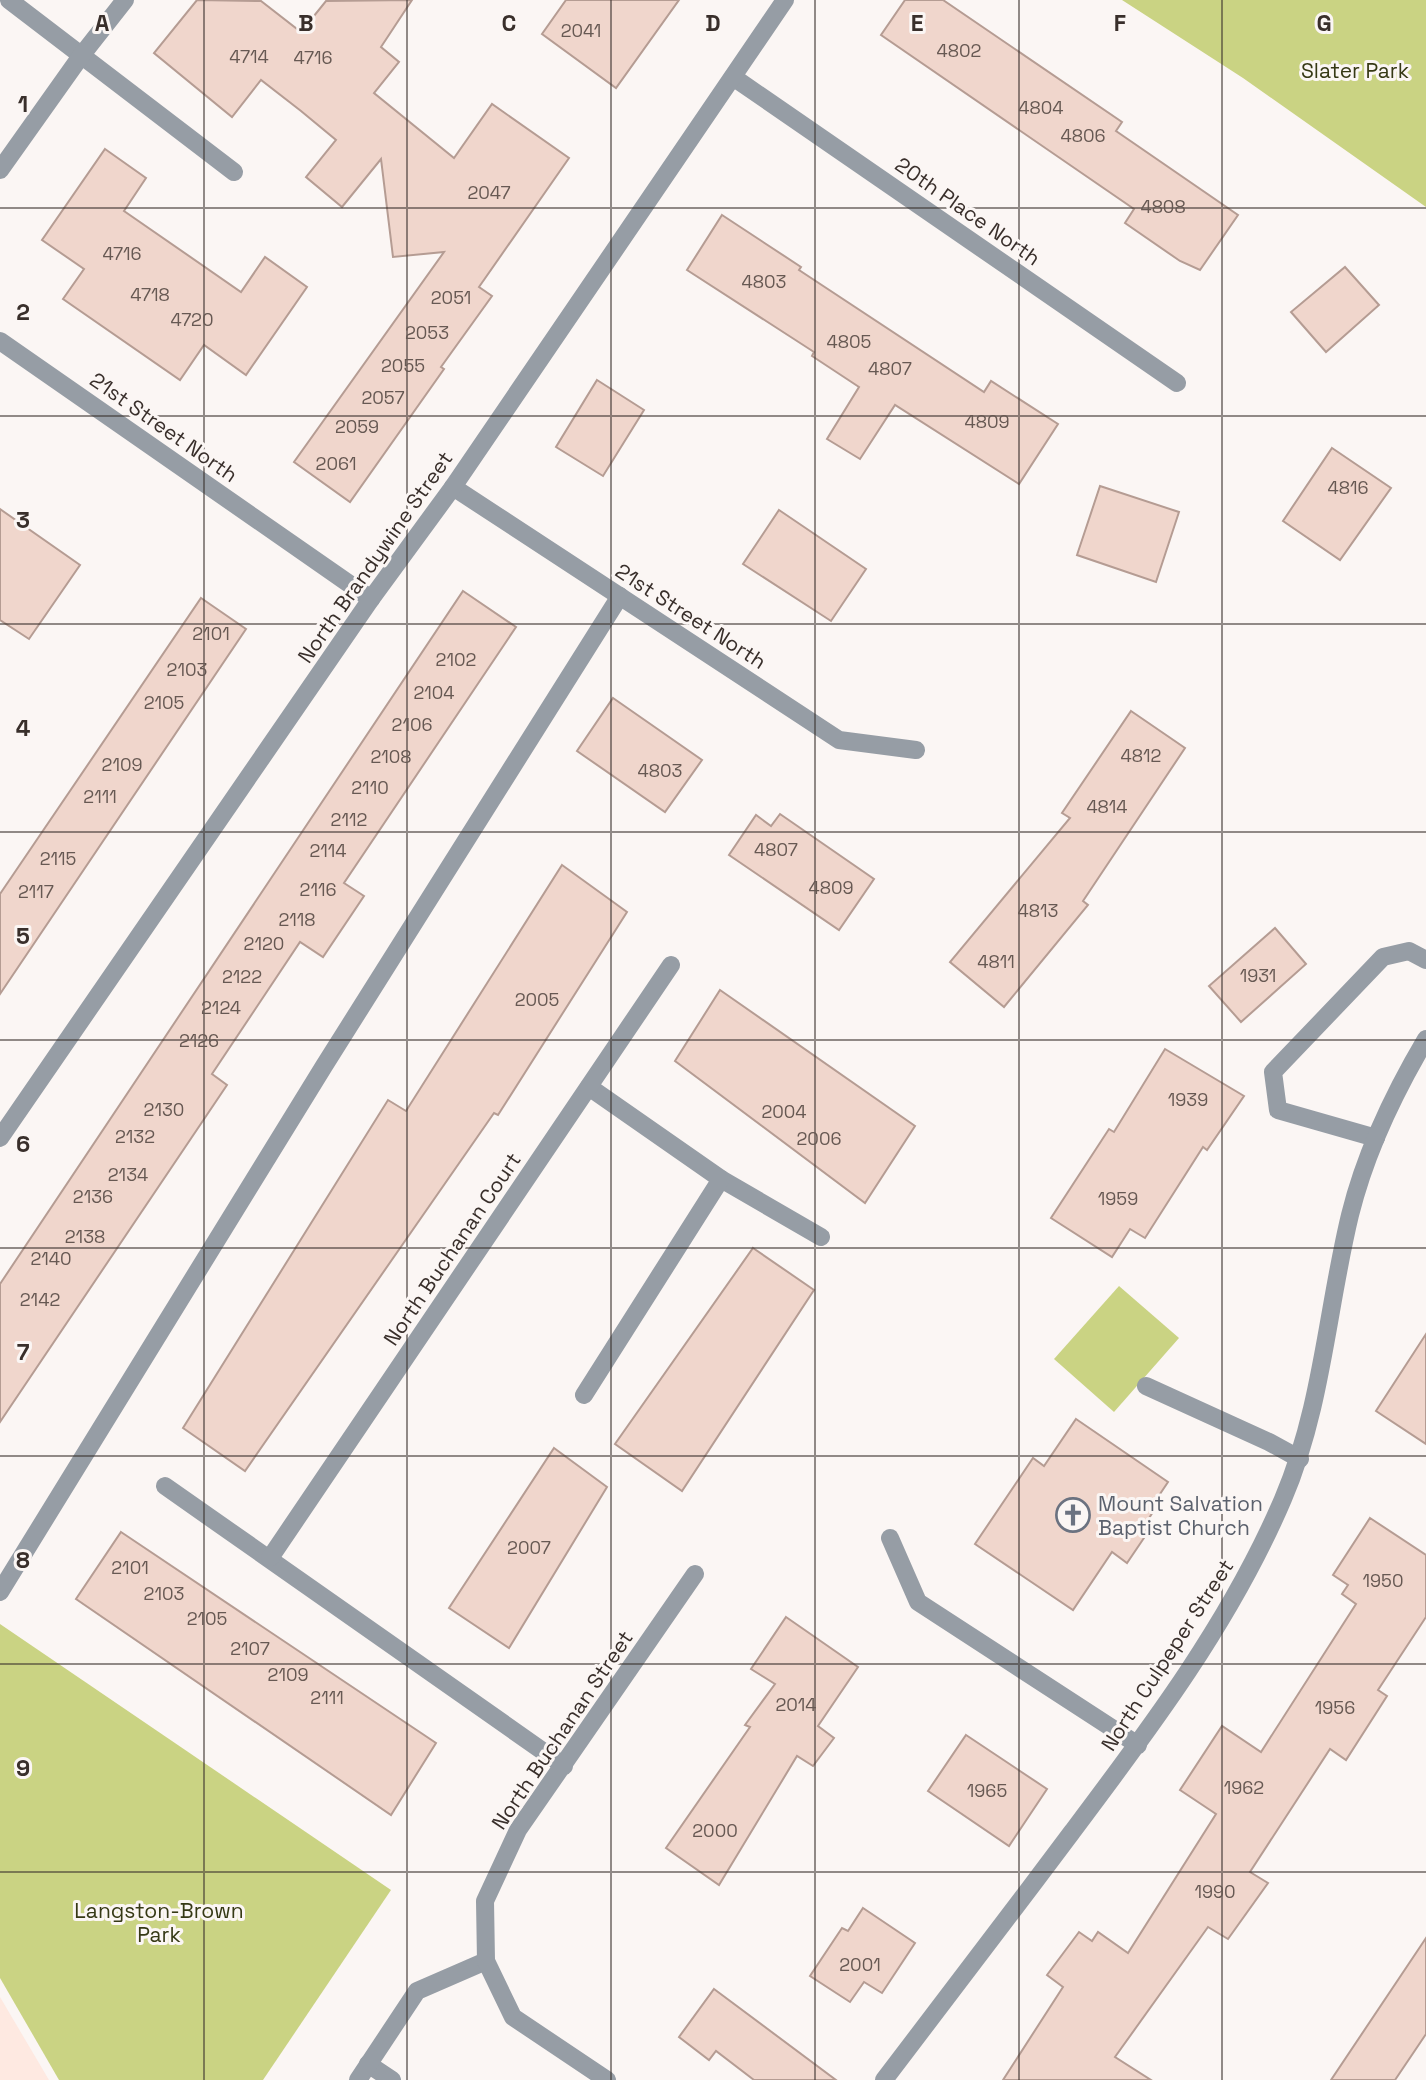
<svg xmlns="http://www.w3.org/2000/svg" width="1426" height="2080" viewBox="0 0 1426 2080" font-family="'Space Grotesk',sans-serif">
  <rect width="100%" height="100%" fill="#fbf6f4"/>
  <polygon fill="#fee9e1" points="0,1997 49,2080 0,2080"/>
  <g fill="#cad383">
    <polygon points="1122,0 1426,0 1426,207 1243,78"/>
    <polygon points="1119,1286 1179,1338 1114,1412 1054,1359"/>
    <polygon points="0,1624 391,1890 263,2080 59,2080 0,1978"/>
  </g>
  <g fill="#f0d6cc" stroke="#b59c93" stroke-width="2">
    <polygon points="197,0 261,1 301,32 326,1 412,0 381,47 399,62 374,93 454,158 492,104 569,158 479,287 492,296 441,367 444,369 350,502 294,462 444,252 393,257 381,159 342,207 306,177 336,140 301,111 261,80 232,117 154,53"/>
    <polygon points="566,0 679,0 616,88 542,34"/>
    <polygon points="905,0 943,0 1122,122 1116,131 1238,215 1200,270 1180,261 1125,223 1134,209 881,35"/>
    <polygon points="105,149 146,178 124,211 241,292 265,257 307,287 246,375 204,345 180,380 63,299 84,269 42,240"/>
    <polygon points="722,215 801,267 799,270 984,392 991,381 1058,424 1019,484 895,405 860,459 827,439 859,387 812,356 814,352 687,270"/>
    <polygon points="1345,267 1379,305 1326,352 1291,312"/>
    <polygon points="597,380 644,410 603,476 556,447"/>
    <polygon points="1332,448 1391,488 1340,560 1283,521"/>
    <polygon points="1100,486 1179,512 1156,582 1077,555"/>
    <polygon points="0,509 80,565 29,639 0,620"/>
    <polygon points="779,510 866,569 831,621 743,564"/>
    <polygon points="463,591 516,627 344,883 364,896 323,957 300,942 212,1074 227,1085 0,1422 0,1284"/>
    <polygon points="201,598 246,629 0,994 0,894"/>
    <polygon points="613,698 702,760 665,812 577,751"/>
    <polygon points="1131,711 1185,748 1083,901 1088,905 1004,1007 950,962 1070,818 1062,813"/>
    <polygon points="780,814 874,879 839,930 729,855 756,815 771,826"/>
    <polygon points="562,865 627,912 498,1115 494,1113 245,1471 183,1428 388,1100 406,1111"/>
    <polygon points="1275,928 1306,964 1241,1022 1209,986"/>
    <polygon points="720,990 915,1126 865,1203 675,1061"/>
    <polygon points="1165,1049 1244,1096 1207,1150 1203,1147 1145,1238 1130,1229 1112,1257 1051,1218 1109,1129 1114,1132"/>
    <polygon points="753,1248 814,1290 682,1491 615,1444"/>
    <polygon points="1426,1334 1426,1444 1376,1411"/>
    <polygon points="1076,1419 1168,1482 1156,1500 1159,1502 1143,1528 1148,1532 1127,1563 1112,1552 1073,1610 975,1544 1033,1458 1044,1466"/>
    <polygon points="554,1448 607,1487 509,1648 449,1608"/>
    <polygon points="1370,1518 1426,1555 1426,1617 1378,1690 1387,1696 1346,1760 1330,1749 1250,1872 1268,1883 1228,1939 1208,1927 1115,2057 1151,2080 1003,2080 1063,1987 1047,1975 1079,1932 1092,1941 1098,1932 1128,1953 1216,1814 1180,1790 1222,1726 1261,1752 1356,1604 1342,1594 1348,1585 1333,1575"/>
    <polygon points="121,1532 436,1743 391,1815 76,1599"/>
    <polygon points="786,1617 858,1667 818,1726 834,1738 813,1766 797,1756 719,1885 666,1848 750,1727 745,1725 775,1684 751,1669"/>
    <polygon points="966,1735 1047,1789 1009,1846 928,1791"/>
    <polygon points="863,1908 915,1943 882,1993 864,1982 850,2002 810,1976 842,1928 848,1931"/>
    <polygon points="1426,1938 1426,2034 1395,2080 1331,2080"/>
    <polygon points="714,1989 836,2080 754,2080 716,2051 709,2060 679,2037"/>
  </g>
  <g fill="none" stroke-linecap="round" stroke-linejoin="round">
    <g stroke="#969da5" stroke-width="18">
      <polyline points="1376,1138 1278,1110 1273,1072 1383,957 1409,951 1426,960"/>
      <polyline points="721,1179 821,1237"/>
      <polyline points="1146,1386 1269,1442 1300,1459"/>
      <polyline points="584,1395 721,1179 589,1087"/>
      <polyline points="890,1538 918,1602 1138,1745"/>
      <polyline points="0,1592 324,1066 620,596"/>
      <polyline points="368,2064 392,2080"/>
      <polyline points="358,2080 417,1991 486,1961"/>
    </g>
    <g stroke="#969da5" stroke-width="18">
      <polyline points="9,0 234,172"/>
      <polyline points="733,77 1177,383"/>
      <polyline points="0,170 81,56 125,0"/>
      <polyline points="0,341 371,599"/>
      <polyline points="453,487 839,740 916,750"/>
      <polyline points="0,1138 371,599 453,487 785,0"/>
      <polyline points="165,1486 564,1766"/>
      <polyline points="270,1558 671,965"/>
      <polyline points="607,2080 513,2017 486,1961 485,1901 518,1830 695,1574"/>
      <path d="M884,2080C947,1997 1010,1915 1072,1832C1151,1727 1231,1621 1283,1499C1322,1408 1327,1310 1350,1215C1365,1154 1394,1093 1426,1039"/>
    </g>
  </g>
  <path fill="none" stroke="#392f2b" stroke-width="2" stroke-opacity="0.55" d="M204,0V2080M407,0V2080M611,0V2080M815,0V2080M1019,0V2080M1222,0V2080M0,208H1426M0,416H1426M0,624H1426M0,832H1426M0,1040H1426M0,1248H1426M0,1456H1426M0,1664H1426M0,1872H1426"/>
  <defs>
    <g id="church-ring" transform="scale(1.75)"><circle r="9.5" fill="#fbf6f4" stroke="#6b7280" stroke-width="1.5"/><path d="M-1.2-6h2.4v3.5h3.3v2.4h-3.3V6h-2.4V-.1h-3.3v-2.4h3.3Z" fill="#6b7280"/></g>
  </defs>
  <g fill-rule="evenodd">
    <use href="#church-ring" x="1073" y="1515"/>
  </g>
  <g text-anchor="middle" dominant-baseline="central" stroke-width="6" stroke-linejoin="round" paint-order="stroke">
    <g font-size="18" fill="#675953">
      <text x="581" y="30">2041</text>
      <text x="959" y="50">4802</text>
      <text x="249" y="56">4714</text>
      <text x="313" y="57">4716</text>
      <text x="1041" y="107">4804</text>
      <text x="1083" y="135">4806</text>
      <text x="489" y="192">2047</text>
      <text x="1163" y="206">4808</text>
      <text x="122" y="253">4716</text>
      <text x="764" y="281">4803</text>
      <text x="150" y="294">4718</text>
      <text x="451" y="297">2051</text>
      <text x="192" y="319">4720</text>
      <text x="427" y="332">2053</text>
      <text x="849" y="341">4805</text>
      <text x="403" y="365">2055</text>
      <text x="890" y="368">4807</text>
      <text x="383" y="397">2057</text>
      <text x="987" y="421">4809</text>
      <text x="357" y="426">2059</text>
      <text x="336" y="463">2061</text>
      <text x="1348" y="487">4816</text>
      <text x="211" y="633">2101</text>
      <text x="456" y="659">2102</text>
      <text x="187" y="669">2103</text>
      <text x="434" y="692">2104</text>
      <text x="164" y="702">2105</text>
      <text x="412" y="724">2106</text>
      <text x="1141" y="755">4812</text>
      <text x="391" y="756">2108</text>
      <text x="122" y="764">2109</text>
      <text x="660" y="770">4803</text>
      <text x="370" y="787">2110</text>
      <text x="100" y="796">2111</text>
      <text x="1107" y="806">4814</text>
      <text x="349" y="819">2112</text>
      <text x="776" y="849">4807</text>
      <text x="328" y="850">2114</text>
      <text x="58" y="858">2115</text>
      <text x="831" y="887">4809</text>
      <text x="318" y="889">2116</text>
      <text x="36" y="891">2117</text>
      <text x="1038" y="910">4813</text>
      <text x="297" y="919">2118</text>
      <text x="264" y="943">2120</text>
      <text x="996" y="961">4811</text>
      <text x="1258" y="975">1931</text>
      <text x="242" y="976">2122</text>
      <text x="537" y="999">2005</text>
      <text x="221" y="1007">2124</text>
      <text x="199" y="1040">2126</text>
      <text x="1188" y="1099">1939</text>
      <text x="164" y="1109">2130</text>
      <text x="784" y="1111">2004</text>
      <text x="135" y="1136">2132</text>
      <text x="819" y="1138">2006</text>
      <text x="128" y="1174">2134</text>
      <text x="93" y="1196">2136</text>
      <text x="1118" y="1198">1959</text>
      <text x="85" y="1236">2138</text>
      <text x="51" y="1258">2140</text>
      <text x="40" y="1299">2142</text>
      <text x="529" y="1547">2007</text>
      <text x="130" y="1567">2101</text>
      <text x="1383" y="1580">1950</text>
      <text x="164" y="1593">2103</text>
      <text x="207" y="1618">2105</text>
      <text x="250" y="1648">2107</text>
      <text x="288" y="1674">2109</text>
      <text x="327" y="1697">2111</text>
      <text x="796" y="1704">2014</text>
      <text x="1335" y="1707">1956</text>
      <text x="1244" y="1787">1962</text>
      <text x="987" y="1790">1965</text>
      <text x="715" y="1830">2000</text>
      <text x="1215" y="1891">1990</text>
      <text x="860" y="1964">2001</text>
    </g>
    <g font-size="21" fill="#363915" stroke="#fbf6f4">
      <text x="1355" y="70">Slater Park</text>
      <text x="159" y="1910">Langston-Brown<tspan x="159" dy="24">Park</tspan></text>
    </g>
    <g font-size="21" fill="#392f2b" stroke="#fbf6f4">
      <text transform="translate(968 211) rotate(35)">20th Place North</text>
      <text transform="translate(164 427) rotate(35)">21st Street North</text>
      <text transform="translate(375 557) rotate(-55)">North Brandywine Street</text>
      <text transform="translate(691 616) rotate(33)">21st Street North</text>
      <text transform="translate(452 1249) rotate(-56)">North Buchanan Court</text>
      <text transform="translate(1167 1655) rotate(-57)">North Culpeper Street</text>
      <text transform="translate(562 1730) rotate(-56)">North Buchanan Street</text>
    </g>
    <g font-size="21" fill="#5b616d" stroke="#fbf6f4" text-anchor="start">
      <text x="1098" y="1503">Mount Salvation<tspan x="1098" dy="24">Baptist Church</tspan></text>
    </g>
  </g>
  <g font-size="23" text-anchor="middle" font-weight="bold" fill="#392f2b" stroke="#fbf6f4" stroke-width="6" stroke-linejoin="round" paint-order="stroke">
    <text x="102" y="31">A</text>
    <text x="306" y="31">B</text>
    <text x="509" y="31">C</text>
    <text x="713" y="31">D</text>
    <text x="917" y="31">E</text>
    <text x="1120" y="31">F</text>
    <text x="1324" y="31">G</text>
    <text x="23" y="112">1</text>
    <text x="23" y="320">2</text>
    <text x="23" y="528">3</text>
    <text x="23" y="736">4</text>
    <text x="23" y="944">5</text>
    <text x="23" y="1152">6</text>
    <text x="23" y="1360">7</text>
    <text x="23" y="1568">8</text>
    <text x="23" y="1776">9</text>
  </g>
</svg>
